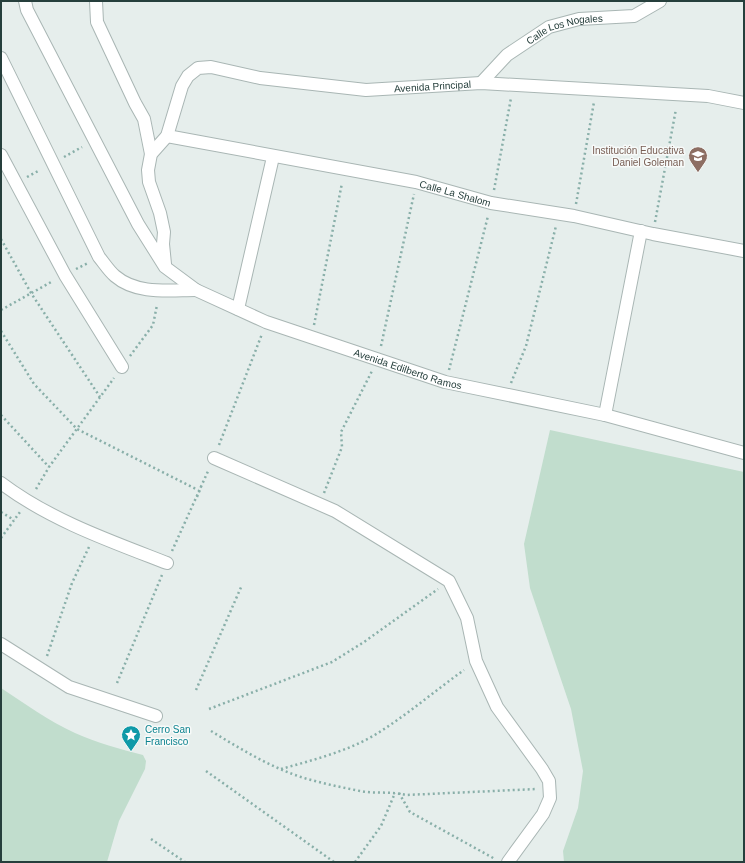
<svg xmlns="http://www.w3.org/2000/svg" width="745" height="863" viewBox="0 0 745 863" font-family="Helvetica,sans-serif">
  <rect width="100%" height="100%" fill="#e6eeec"/>
  <g fill="#c1ddcd">
    <polygon points="550,430 744,472 744,862 564,862 563,851 578,808 583,771 571,709 530,588 524,544"/>
    <path d="M1,688C25,704 49,721 75,733C97,743 120,749 143,755L146,761L145,769L119,821L107,862H1Z"/>
  </g>
  <g fill="none" stroke-linecap="round" stroke-linejoin="round">
    <g stroke="#a9b6b4" stroke-width="14">
      <g id="minor">
        <path id="s1" d="M25,1L27,10L138,224L165,267L196,290L266,322L445,382L605,415L744,453"/>
        <polyline points="96,1 97,22 135,103 144,119 151,154"/>
        <path d="M1,58L99,257C104,263 109,271 115,276C137,295 170,290 196,290"/>
        <path id="s2" d="M481,83L507,55L549,27L579,19L634,16L660,1"/>
        <path id="s3" d="M167,136L416,182L491,203L574,216L653,234L744,251"/>
        <polyline points="1,155 65,275 122,367"/>
        <path id="s4" d="M165,264L163,244L164,232L160,213L149,182L148,170L151,154L167,136L182,86L188,76L198,68L211,67L260,78L366,90L481,83L708,96L744,103"/>
        <polyline points="238,309 273,157"/>
        <polyline points="605,415 641,231"/>
        <polyline points="214,458 335,511 449,581 467,618 476,661 497,707 542,769 549,781 550,798 543,814 508,862"/>
        <path d="M1,483C50,520 110,541 167,563"/>
        <polyline points="1,644 69,687 156,716"/>
      </g>
    </g>
    <g stroke="#89afa9" stroke-width="2.5" stroke-dasharray="2 3" stroke-linecap="butt">
      <polyline points="64,157 82,147"/>
      <polyline points="27,177 40,170"/>
      <polyline points="494,190 511,98"/>
      <polyline points="576,204 594,102"/>
      <polyline points="655,222 676,109"/>
      <polyline points="1,239 31,293 100,397"/>
      <polyline points="76,269 88,263"/>
      <polyline points="1,310 53,281"/>
      <polyline points="314,325 342,183"/>
      <polyline points="1,331 34,384 77,429 198,490"/>
      <polyline points="381,346 414,194"/>
      <polyline points="130,356 153,325 157,305"/>
      <polyline points="449,370 488,216"/>
      <polyline points="511,383 526,346 556,226"/>
      <polyline points="1,415 49,467"/>
      <polyline points="219,445 262,334"/>
      <polyline points="36,489 49,467 114,378"/>
      <polyline points="324,493 342,447 341,432 372,371"/>
      <polyline points="197,497 201,487"/>
      <polyline points="1,512 14,520"/>
      <polyline points="1,538 20,512"/>
      <polyline points="172,551 209,469"/>
      <polyline points="47,656 72,583 89,547"/>
      <polyline points="117,683 162,575"/>
      <polyline points="196,690 242,585"/>
      <polyline points="209,709 332,662 364,642 438,589"/>
      <path d="M211,731C244,751 278,772 315,781C330,785 345,788 360,791C375,794 391,791 406,795L537,789"/>
      <path d="M281,769C313,760 349,751 378,733C408,714 436,690 464,670"/>
      <polyline points="206,771 334,862"/>
      <polyline points="399,793 410,812 495,859"/>
      <polyline points="151,839 185,862"/>
      <polyline points="355,862 381,826 395,793"/>
    </g>
    <use href="#minor" stroke="#fff" stroke-width="12"/>
  </g>
  <defs>
    <g id="school-pin" transform="scale(1)"><path d="M0 17L-7.5 6A9.5 9.5 0 1 1 7.5 6Z" fill="#8d6e63" stroke="#f7faf9"/><path d="M0-5L7-2L0 1L-7-2ZM-4 1L0 2.5L4 1V4Q0 6-4 4Z" fill="#fff"/></g>
    <g id="sight-pin" transform="scale(1)"><path d="M0 17L-7.5 6A9.5 9.5 0 1 1 7.5 6Z" fill="#0f9aa8" stroke="#f7faf9"/><path d="M0-6L1.8-2.2L6-1.7L2.9 1.2L3.7 5.4L0 3.3L-3.7 5.4L-2.9 1.2L-6-1.7L-1.8-2.2Z" fill="#fff"/></g>
  </defs>
  <g fill-rule="evenodd">
    <use href="#school-pin" x="698" y="156"/>
    <use href="#sight-pin" x="131" y="735"/>
  </g>
  <g text-anchor="middle" dominant-baseline="central" stroke-width="3" stroke-linejoin="round" paint-order="stroke">
    <g font-size="10" fill="#263f3c" stroke="#f7faf9">
      <text stroke="none"><textPath href="#s2" startOffset="103">Calle Los Nogales</textPath></text>
      <text stroke="none"><textPath href="#s4" startOffset="450">Avenida Principal</textPath></text>
      <text stroke="none"><textPath href="#s3" startOffset="294">Calle La Shalom</textPath></text>
      <text stroke="none"><textPath href="#s1" startOffset="566">Avenida Edilberto Ramos</textPath></text>
    </g>
    <g font-size="10" fill="#785e54" stroke="#f7faf9" text-anchor="end">
      <text x="684" y="150">Institución Educativa<tspan x="684" dy="12">Daniel Goleman</tspan></text>
    </g>
    <g font-size="10" fill="#0d838f" stroke="#f7faf9" text-anchor="start">
      <text x="145" y="729">Cerro San<tspan x="145" dy="12">Francisco</tspan></text>
    </g>
  </g>
  <rect width="745" height="863" fill="none" stroke="#263f3c" stroke-width="4"/>
</svg>
